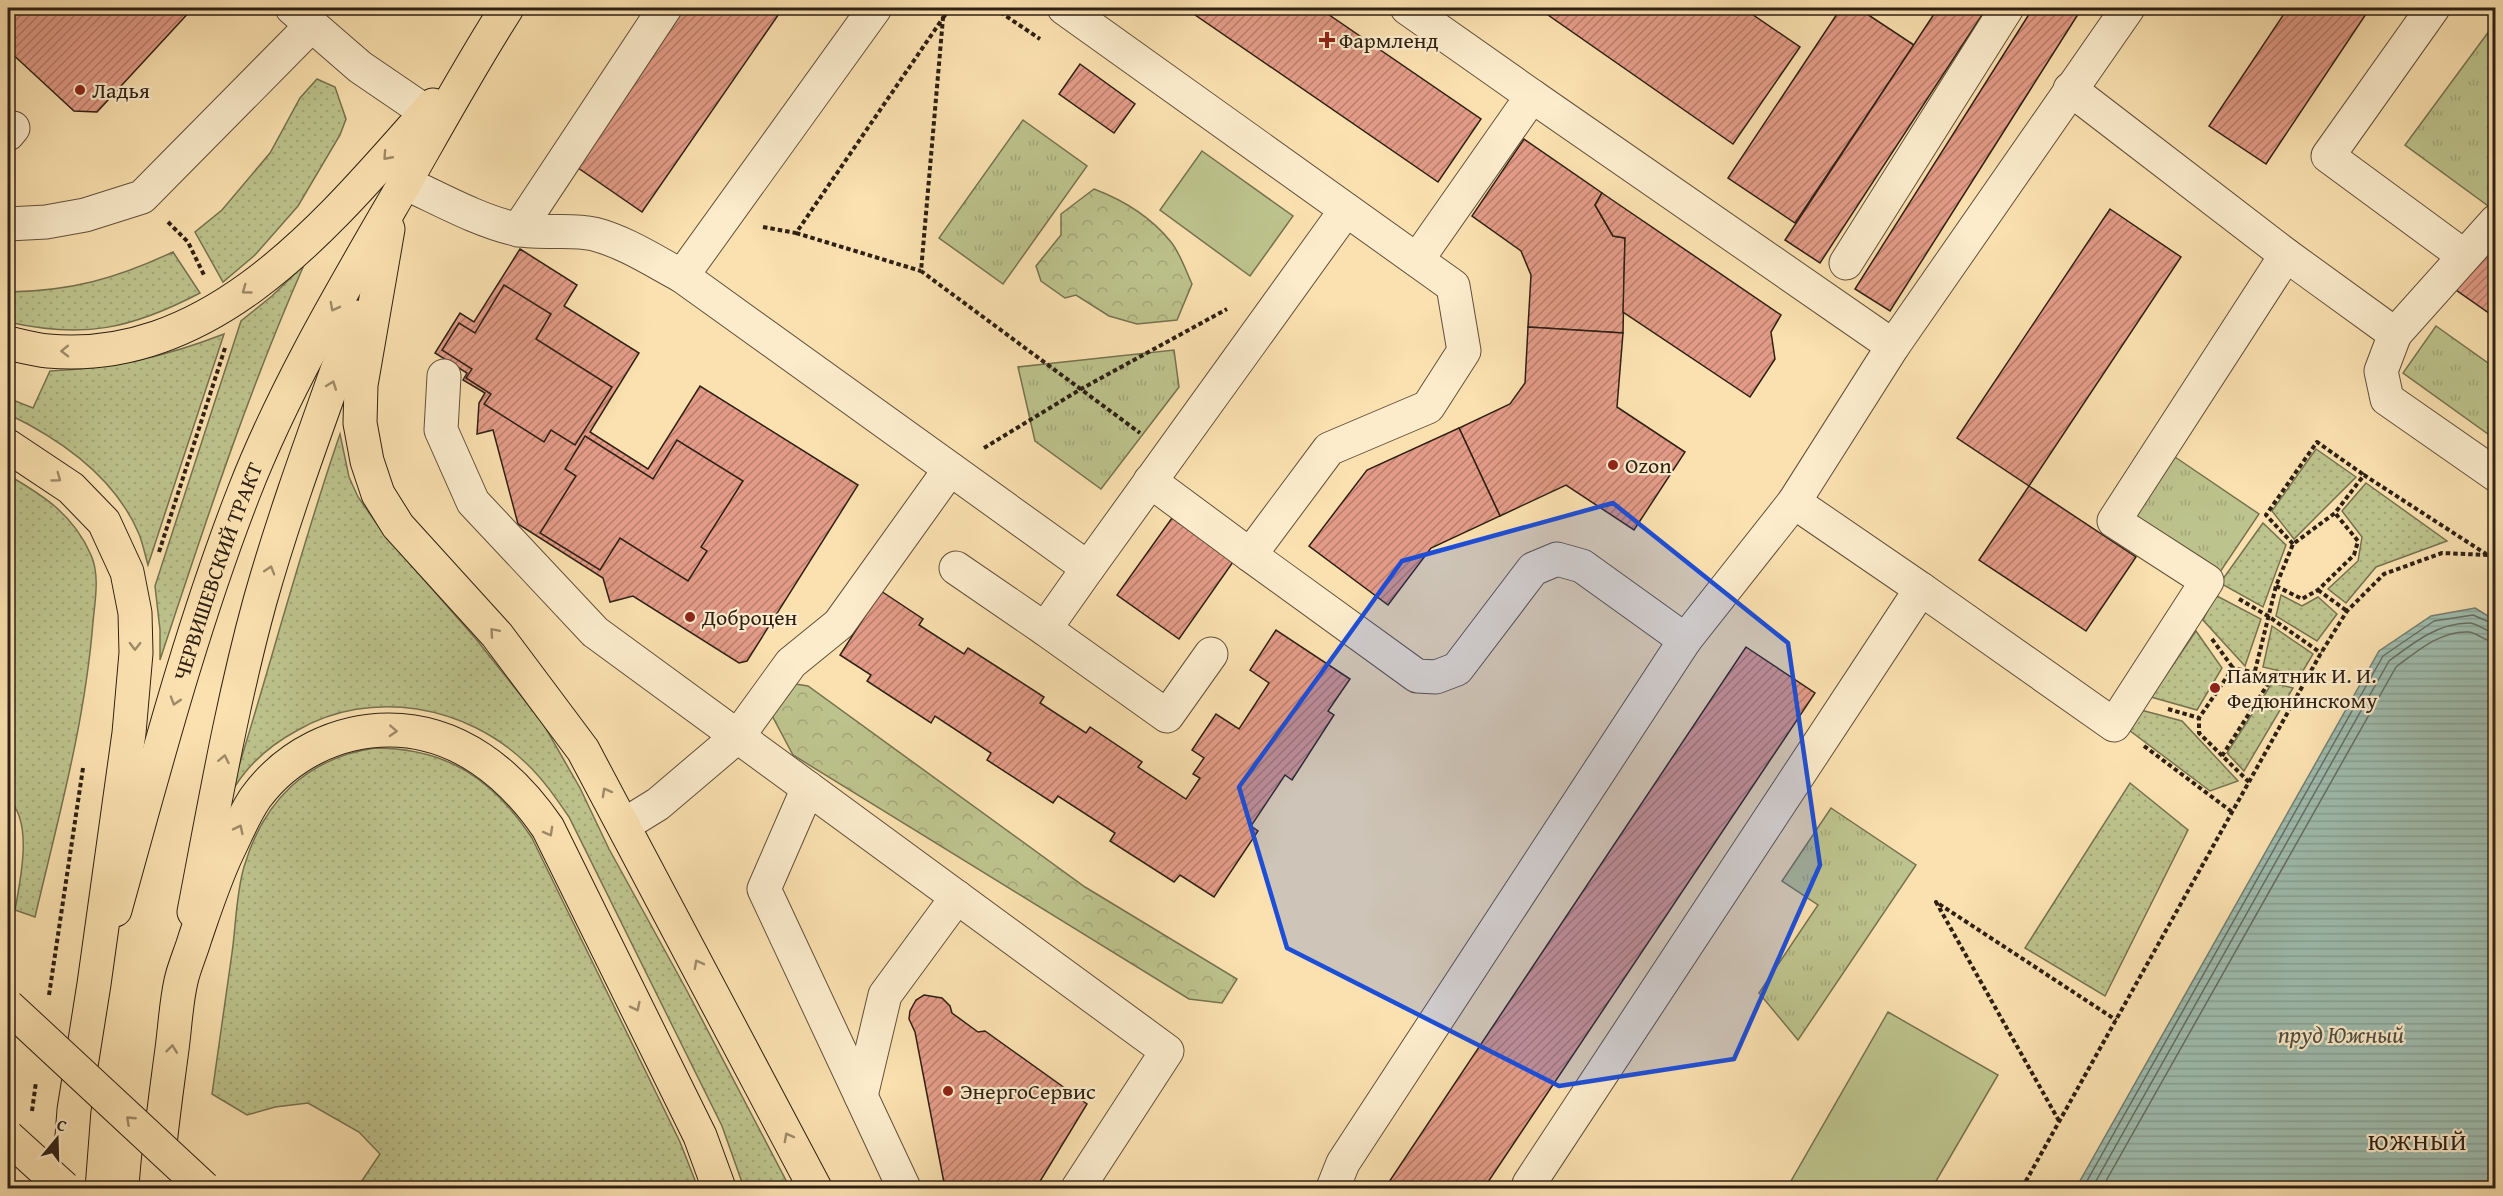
<svg xmlns="http://www.w3.org/2000/svg" width="2503" height="1196" viewBox="0 0 2503 1196" font-family="'Gentium Book Plus',serif">
  <defs>
    <pattern id="grass-dots" width="8" height="8" patternUnits="userSpaceOnUse" patternTransform="scale(1.5)"><rect width="8" height="8" fill="#bdc38c"/><path d="M2 2h.1M6 6h.1" fill="none" stroke="#a3a778" stroke-width="1.8" stroke-linecap="round"/></pattern>
    <pattern id="forest-crowns" width="20" height="18" patternUnits="userSpaceOnUse" patternTransform="scale(1.5)"><rect width="20" height="18" fill="#bdc38c"/><path d="M2 6a3 3 0 1 1 6 0M12 15a3 3 0 1 1 6 0" fill="none" stroke="#a3a778"/></pattern>
    <pattern id="park-tufts" width="24" height="20" patternUnits="userSpaceOnUse" patternTransform="scale(1.5)"><rect width="24" height="20" fill="#bdc38c"/><path d="M3 7l-1-3M5 7V3M7 7l1-3M15 17l-1-3M17 17v-4M19 17l1-3" fill="none" stroke="#a3a778"/></pattern>
    <pattern id="water-rules" width="6" height="5" patternUnits="userSpaceOnUse" patternTransform="scale(1.5)"><rect width="6" height="5" fill="#9fbdaf"/><path d="M0 2.5h6" fill="none" stroke="#89a296"/></pattern>
    <pattern id="building-hatch" width="6" height="6" patternUnits="userSpaceOnUse" patternTransform="scale(1.5)"><rect width="6" height="6" fill="#e39b87"/><path d="M-1 1l2-2M0 6l6-6M5 7l2-2" fill="none" stroke="#b87e6d"/></pattern>
  </defs>
  <rect width="100%" height="100%" fill="#fbe1b0"/>
  <filter id="stains"><feTurbulence type="fractalNoise" baseFrequency=".00333" numOctaves="4"/><feColorMatrix values="0 0 0 0 .2 0 0 0 0 .09 0 0 0 0 .02 0 0 0 .5 -.17"/></filter>
  <radialGradient id="worn" r=".72"><stop offset=".6" stop-color="#630" stop-opacity="0"/><stop offset="1" stop-color="#630" stop-opacity=".3"/></radialGradient>
  <g fill="url(#grass-dots)" stroke="#767250" stroke-width="1.5">
    <polygon points="317,79 335,87 346,119 340,135 298,206 255,255 223,282 195,232 222,210 270,153 300,98"/>
    <path d="M173,252L200,293C131,329 84,339 8,322V292C71,291 115,279 173,252Z"/>
    <path d="M304,265C247,394 204,527 160,660V630L155,586L241,321L272,296Z"/>
    <path d="M224,334L148,565C145,555 143,544 139,534C115,477 62,440 8,414V398L33,408L50,371C113,368 165,357 224,334Z"/>
    <path d="M340,434L349,477L358,497L384,534L476,639L542,722L580,788L609,849L686,989L790,1188H744L722,1126L569,817C556,798 543,779 526,763C466,705 371,688 298,730C270,745 245,767 230,795C268,675 299,553 340,434Z"/>
    <polygon points="2316,449 2356,477 2294,539 2272,511"/>
    <path d="M8,475C44,496 73,514 91,555C100,575 95,601 93,622C85,723 58,819 35,917L15,910C20,881 34,821 8,799Z"/>
    <polygon points="2366,483 2447,541 2376,567 2346,603 2328,589 2358,561 2362,537 2342,511"/>
    <polygon points="2263,523 2286,545 2263,607 2220,583"/>
    <polygon points="2215,595 2261,619 2245,666 2203,620"/>
    <polygon points="2281,595 2302,606 2318,597 2337,614 2317,641 2276,616"/>
    <polygon points="2272,626 2313,654 2300,676 2263,667"/>
    <polygon points="2196,631 2222,668 2197,710 2151,697"/>
    <polygon points="2272,683 2293,688 2244,771 2227,753"/>
    <polygon points="2141,710 2182,721 2238,781 2210,791 2129,730"/>
    <path d="M375,748C447,748 493,779 532,838L680,1142L698,1188H357L380,1154L359,1132L308,1103L275,1107L247,1115L212,1094C219,1047 225,1000 232,953C236,925 236,894 244,867C263,801 307,758 375,748Z"/>
    <polygon points="2130,783 2188,830 2105,996 2025,948"/>
  </g>
  <g fill="url(#forest-crowns)" stroke="#767250" stroke-width="1.5">
    <path d="M1094,189C1123,200 1151,217 1171,242C1180,253 1186,271 1192,284L1177,320L1137,324L1109,316L1076,295L1065,298L1041,281L1036,266L1061,235V214Z"/>
    <polygon points="783,682 808,686 1085,887 1237,979 1222,1003 1189,999 793,755 769,710"/>
  </g>
  <g fill="url(#park-tufts)" stroke="#767250" stroke-width="1.5">
    <polygon points="2495,23 2496,202 2491,208 2405,145"/>
    <polygon points="1023,120 1087,166 1003,284 939,238"/>
    <polygon points="2436,326 2495,368 2495,439 2403,373"/>
    <polygon points="1174,350 1179,387 1101,489 1035,441 1018,367"/>
    <polygon points="2175,457 2259,514 2218,575 2134,518"/>
    <polygon points="1831,808 1916,865 1798,1040 1759,993 1818,905 1782,881"/>
  </g>
  <g fill="#bdc38c" stroke="#767250" stroke-width="1.5">
    <polygon points="1202,151 1293,216 1250,276 1160,210"/>
    <polygon points="1888,1012 1998,1075 1932,1188 1787,1188"/>
  </g>
  <polygon fill="url(#water-rules)" stroke="#727e71" stroke-width="1.5" points="2475,608 2496,621 2495,1188 2076,1188 2379,651 2431,616"/>
  <g fill="none" stroke-linecap="round" stroke-linejoin="round">
    <g stroke="#666e62" stroke-width="1.5">
      <polyline points="2083,1188 2383,656 2434,621 2473,615 2496,625"/>
      <path d="M2092,1188L2389,661C2413,643 2438,623 2469,623C2478,623 2486,632 2496,633"/>
      <path d="M2102,1188L2396,667C2416,652 2441,630 2469,632C2478,633 2485,642 2496,642"/>
    </g>
  </g>
  <g fill="url(#building-hatch)" stroke="#2e2015" stroke-width="1.5">
    <polygon points="8,8 193,8 97,112 74,111 8,50"/>
    <polygon points="679,8 783,8 642,212 571,163"/>
    <polygon points="1185,8 1319,8 1481,119 1438,182"/>
    <polygon points="1538,8 1743,8 1800,47 1733,144"/>
    <polygon points="1841,8 1858,8 1914,45 1795,223 1728,178"/>
    <polygon points="1938,8 1978,8 1984,12 1820,263 1785,240"/>
    <polygon points="2033,8 2082,8 1890,311 1855,289"/>
    <polygon points="2288,8 2370,8 2266,164 2209,126"/>
    <polygon points="1080,64 1135,104 1114,133 1059,94"/>
    <polygon points="1524,139 1602,193 1595,205 1613,236 1625,238 1623,333 1528,327 1531,275 1521,251 1472,216"/>
    <polygon points="1602,193 1781,315 1771,332 1775,359 1750,397 1623,312 1625,238 1613,236 1595,205"/>
    <polygon points="2110,209 2181,257 2029,486 1957,438"/>
    <polygon points="2496,232 2496,318 2456,290"/>
    <polygon points="520,249 577,285 564,306 639,353 590,432 648,469 700,386 858,485 747,661 739,663 633,596 610,602 603,578 518,524 493,430 477,434 479,403 485,393 463,380 467,373 435,353 460,313 474,322"/>
    <polygon points="504,285 551,314 536,339 612,387 575,445 551,430 544,442 484,404 491,394 466,378 472,369 442,350 459,323 475,333"/>
    <polygon points="1528,327 1623,333 1617,407 1685,452 1634,530 1566,485 1500,516 1459,428 1510,404 1525,383"/>
    <polygon points="1459,428 1500,516 1431,548 1388,605 1309,546 1367,470"/>
    <polygon points="585,436 653,479 677,440 743,481 701,547 707,551 688,581 620,538 600,570 540,533 576,476 565,469"/>
    <polygon points="2029,486 2136,557 2086,631 1979,560"/>
    <polygon points="1172,518 1233,562 1179,639 1117,595"/>
    <polygon points="881,591 923,619 919,625 964,654 968,648 1044,697 1040,703 1086,733 1090,727 1142,762 1138,767 1186,799 1200,778 1193,774 1204,758 1192,750 1216,714 1239,729 1269,683 1250,670 1276,630 1350,679 1328,711 1334,715 1292,780 1285,775 1251,826 1258,831 1214,897 1180,875 1174,882 1110,841 1115,833 1058,796 1053,803 987,760 991,753 935,716 931,723 867,681 871,675 840,655"/>
    <polygon points="1746,647 1815,693 1484,1188 1385,1188"/>
    <polygon points="924,995 942,998 950,1006 952,1013 978,1032 985,1031 1087,1104 1036,1188 945,1188 915,1032 909,1019 910,1011 916,1000"/>
  </g>
  <g fill="none" stroke-linecap="round" stroke-linejoin="round">
    <g stroke="#61503c" stroke-width="35">
      <g id="minor">
        <polyline points="292,8 360,67 426,112"/>
        <polyline points="875,8 682,276 1088,568 1346,210"/>
        <polyline points="1064,8 1453,286 1464,351 1428,407 1329,449 1250,555 1150,481"/>
        <polyline points="1407,8 1532,96 1417,260"/>
        <polyline points="2433,8 2328,156 2464,256"/>
        <polyline points="2070,89 2286,255 2395,334 2381,371 2387,399 2496,475"/>
        <polyline points="1532,96 1893,346"/>
        <polyline points="8,134 13,128"/>
        <path d="M405,183C440,199 477,220 515,229C541,235 568,228 594,234C625,242 654,261 682,276"/>
        <polyline points="8,224 46,222 85,215 142,197 311,26"/>
        <polyline points="518,230 665,8"/>
        <polyline points="1846,263 2007,8"/>
        <polyline points="2395,334 2496,221"/>
        <polyline points="444,376 441,430 473,502 595,632 1167,1051 1078,1188"/>
        <polyline points="1250,555 1417,676 1436,677 1457,669 1533,569 1557,559 1582,566 1685,640"/>
        <polyline points="956,568 1045,629"/>
        <polyline points="1088,568 1045,629 1167,716 1211,654"/>
        <polyline points="1921,589 2114,725 2207,581 2114,521 2286,255"/>
        <polyline points="808,788 764,889 904,1188"/>
        <polyline points="624,825 658,804 738,736 791,663 839,624 950,469"/>
        <polyline points="861,1096 885,995 957,897"/>
        <polyline points="1333,1188 1343,1163 1685,640 1794,502 1893,346 2128,8"/>
        <polyline points="1532,1188 1529,1184 1921,589 1794,502"/>
      </g>
    </g>
    <g stroke="#2e2015" stroke-width="35">
      <g id="major">
        <polyline points="388,229 361,385 360,423 367,461 378,494 398,526 497,635 583,750 815,1188"/>
        <path d="M8,343C21,346 35,350 48,351C216,366 333,217 433,105"/>
        <path id="s1" d="M115,910C154,770 191,628 244,492C283,392 338,298 392,205C430,139 466,72 507,8"/>
        <path d="M194,912C214,808 232,703 260,601C287,505 323,411 356,317"/>
      </g>
    </g>
    <g stroke="#2e2015" stroke-width="35">
      <g id="highway">
        <polyline points="8,446 71,488 104,522 127,572 135,613 136,653 129,733 94,984 74,1110 68,1188"/>
        <path d="M156,1188C159,1142 166,1095 172,1049C175,1027 176,1003 181,981C184,967 191,952 195,938C205,909 214,881 227,853C236,835 244,814 256,797C287,755 337,730 389,730C458,730 511,774 548,828L700,1136L719,1188"/>
      </g>
    </g>
    <g stroke="#2e2015" stroke-width="4" stroke-dasharray="4.5 3" stroke-linecap="butt">
      <polyline points="994,8 1040,39"/>
      <polyline points="943,18 950,8"/>
      <polyline points="168,222 188,242 204,275"/>
      <polyline points="763,227 796,233 943,18 921,271 1140,433"/>
      <polyline points="796,233 921,271"/>
      <polyline points="984,448 1081,389 1227,309"/>
      <polyline points="2293,544 2266,515 2317,442 2364,475"/>
      <polyline points="159,552 225,348"/>
      <polyline points="2276,586 2302,599 2318,590 2354,555 2358,541 2335,513"/>
      <polyline points="2318,590 2347,611"/>
      <polyline points="2239,599 2268,616 2321,653"/>
      <polyline points="2212,639 2233,668"/>
      <polyline points="2255,671 2276,586 2293,544 2335,513 2364,475 2486,554"/>
      <polyline points="2168,709 2199,718"/>
      <polyline points="2144,746 2232,812"/>
      <polyline points="2222,756 2273,676"/>
      <polyline points="2249,782 2199,733 2199,718 2233,668 2304,683"/>
      <polyline points="49,995 83,768"/>
      <polyline points="32,1111 36,1082"/>
      <polyline points="2059,1121 1936,902 2116,1020"/>
      <polyline points="2022,1188 2321,653 2347,611 2384,574 2442,553 2488,555 2496,561"/>
    </g>
    <use href="#minor" stroke="#fceccc" stroke-width="33"/>
    <use href="#major" stroke="#fbe1b0" stroke-width="33"/>
    <use href="#highway" stroke="#fbe1b0" stroke-width="33"/>
    <g stroke="#2e2015" stroke-width="35" stroke-linecap="butt">
      <g id="highway-bridge">
        <polyline points="8,1006 204,1188"/>
        <polyline points="8,1137 64,1188"/>
      </g>
    </g>
    <use href="#highway-bridge" stroke="#fbe1b0" stroke-width="33"/>
  </g>
  <defs><path id="oneway-chevron" d="M-2-3.5L2.5 0L-2 3.5" fill="none" stroke-width="1.6" stroke-linecap="round" stroke-linejoin="round" transform="scale(1.5)"/></defs>
  <g stroke="#9f8a6a">
    <use href="#oneway-chevron" transform="translate(387 156) rotate(132)"/>
    <use href="#oneway-chevron" transform="translate(246 290) rotate(144)"/>
    <use href="#oneway-chevron" transform="translate(334 307) rotate(118)"/>
    <use href="#oneway-chevron" transform="translate(65 351) rotate(179)"/>
    <use href="#oneway-chevron" transform="translate(332 385) rotate(-70)"/>
    <use href="#oneway-chevron" transform="translate(57 478) rotate(36)"/>
    <use href="#oneway-chevron" transform="translate(270 570) rotate(-73)"/>
    <use href="#oneway-chevron" transform="translate(494 632) rotate(-131)"/>
    <use href="#oneway-chevron" transform="translate(135 646) rotate(91)"/>
    <use href="#oneway-chevron" transform="translate(175 701) rotate(107)"/>
    <use href="#oneway-chevron" transform="translate(393 731) rotate(3)"/>
    <use href="#oneway-chevron" transform="translate(224 759) rotate(-78)"/>
    <use href="#oneway-chevron" transform="translate(606 792) rotate(-119)"/>
    <use href="#oneway-chevron" transform="translate(239 829) rotate(-64)"/>
    <use href="#oneway-chevron" transform="translate(549 832) rotate(61)"/>
    <use href="#oneway-chevron" transform="translate(698 964) rotate(-118)"/>
    <use href="#oneway-chevron" transform="translate(636 1007) rotate(64)"/>
    <use href="#oneway-chevron" transform="translate(172 1049) rotate(-83)"/>
    <use href="#oneway-chevron" transform="translate(130 1120) rotate(-137)"/>
    <use href="#oneway-chevron" transform="translate(788 1137) rotate(-118)"/>
  </g>
  <path fill="#1d4ed8" fill-opacity="0.2" stroke="#1d4ed8" stroke-width="4.5" stroke-linejoin="round" d="M1613,503L1788,643L1820,865L1734,1059L1559,1086L1287,948L1239,787L1402,561Z"/>
  <g fill="#8f2418" stroke="#fceccc" stroke-width="2">
    <path d="M1324 31h6v6h6v6h-6v6h-6v-6h-6v-6h6z"/>
    <circle cx="80" cy="90" r="6"/>
    <circle cx="1613" cy="465" r="6"/>
    <circle cx="690" cy="617" r="6"/>
    <circle cx="2215" cy="688" r="6"/>
    <circle cx="948" cy="1091" r="6"/>
  </g>
  <g text-anchor="middle" dominant-baseline="central" stroke-width="4.5" stroke-linejoin="round" paint-order="stroke">
    <g font-size="22" fill="#2e2015" stroke="#fceccc" text-anchor="start">
      <text x="1339" y="40">Фармленд</text>
      <text x="92" y="90">Ладья</text>
      <text x="1625" y="465">Ozon</text>
      <text x="702" y="617">Доброцен</text>
      <text x="2227" y="675">Памятник И. И.<tspan x="2227" dy="25">Федюнинскому</tspan></text>
      <text x="960" y="1091">ЭнергоСервис</text>
    </g>
    <g font-size="22" fill="#2e2015" stroke="#fceccc">
      <text stroke="none"><textPath href="#s1" startOffset="354">ЧЕРВИШЕВСКИЙ ТРАКТ</textPath></text>
    </g>
    <g font-size="24" font-style="italic" fill="#504f43" stroke="#fceccc">
      <text x="2341" y="1034">пруд Южный</text>
    </g>
    <g font-size="24" letter-spacing="1.5" fill="#2e2015" stroke="#fceccc">
      <text x="2418" y="1141">ЮЖНЫЙ</text>
    </g>
  </g>
  <rect width="2503" height="1196" fill="none" stroke="#fbe1b0" stroke-width="30"/>
  <rect x="9" y="9" width="2485" height="1178" fill="none" stroke="#2e2015" stroke-width="3"/>
  <rect x="15" y="15" width="2473" height="1166" fill="none" stroke="#2e2015" stroke-width="1.5"/>
  <g transform="translate(57 1139) rotate(19)" stroke="#fceccc" stroke-width="4.5" paint-order="stroke">
  <path d="M0-4.5L10 22L0 15L-10 22Z" fill="#2e2015"/>
  <text y="-9" font-size="16" font-weight="bold" text-anchor="middle" fill="#2e2015">С</text>
  </g>
  <rect width="100%" height="100%" filter="url(#stains)"/>
  <rect width="100%" height="100%" fill="url(#worn)"/>
</svg>
